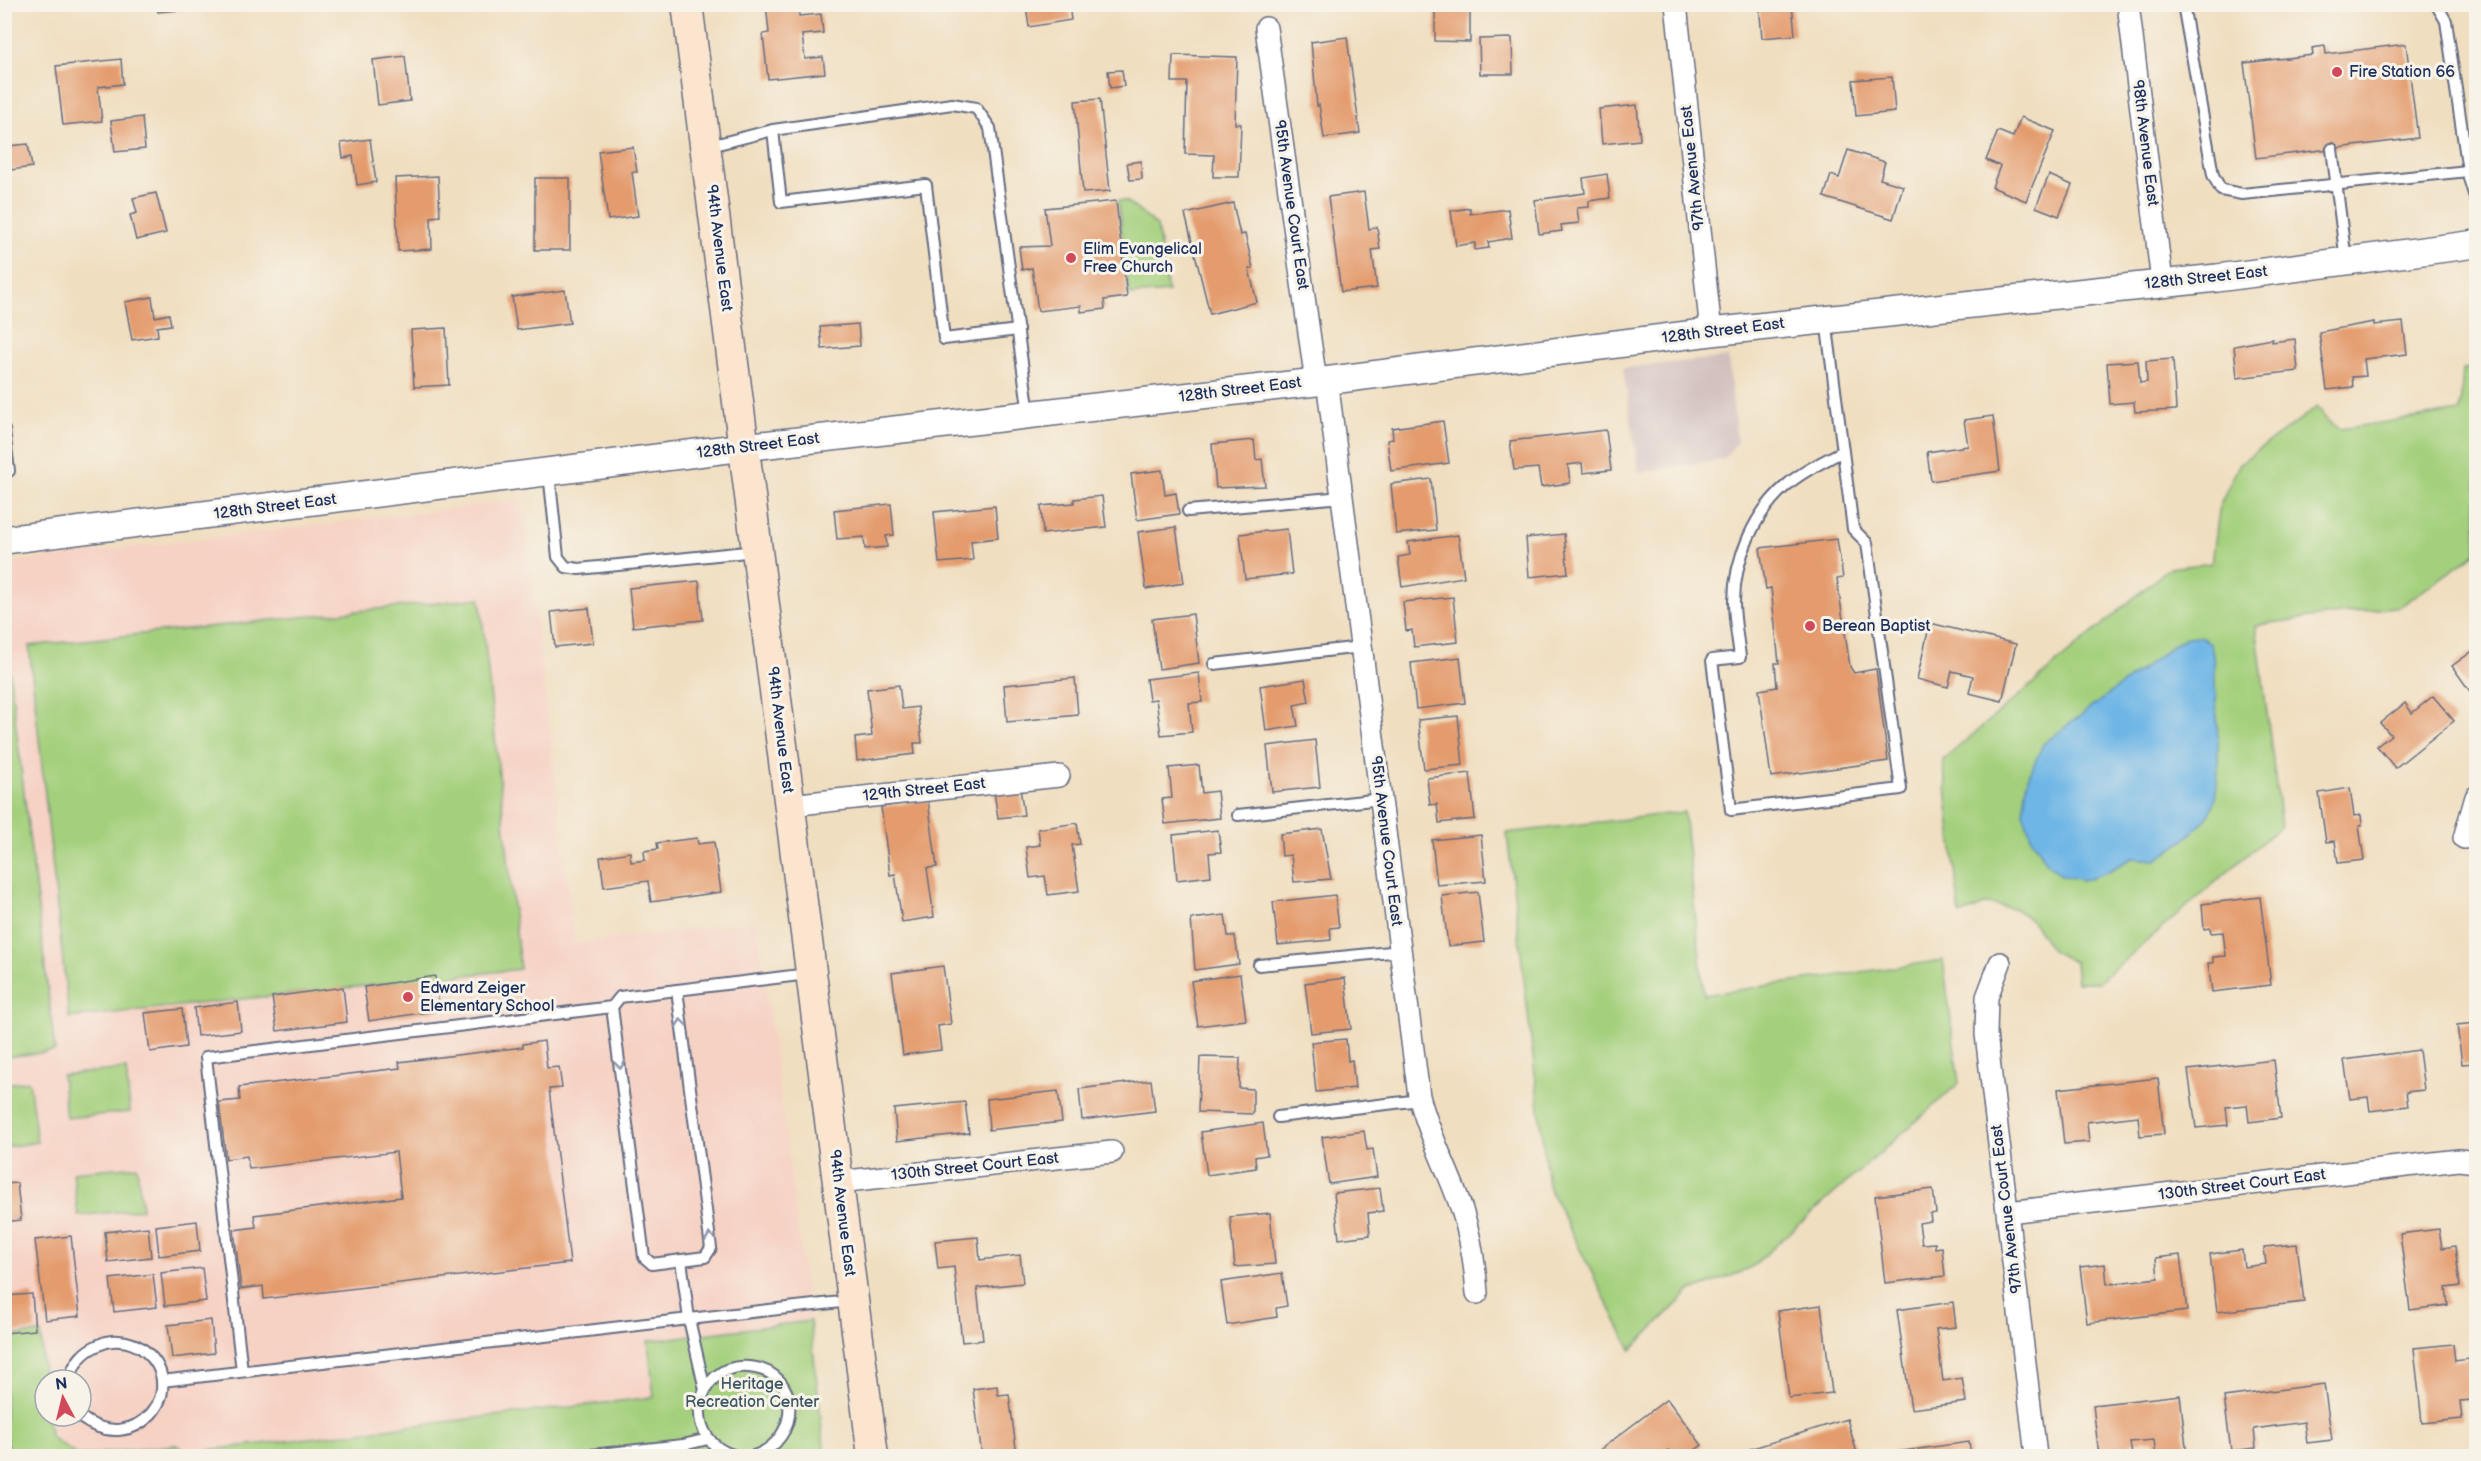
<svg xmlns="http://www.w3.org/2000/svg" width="2481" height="1461" viewBox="0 0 2481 1461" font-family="'Balsamiq Sans',sans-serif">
  <rect width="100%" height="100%" fill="#f7f3e8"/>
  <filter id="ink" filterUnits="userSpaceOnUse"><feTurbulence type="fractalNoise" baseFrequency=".0167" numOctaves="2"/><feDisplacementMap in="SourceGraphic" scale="12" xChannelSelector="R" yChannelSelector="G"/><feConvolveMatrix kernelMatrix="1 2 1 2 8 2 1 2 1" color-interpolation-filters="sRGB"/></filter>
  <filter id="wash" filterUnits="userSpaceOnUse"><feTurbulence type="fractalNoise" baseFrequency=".008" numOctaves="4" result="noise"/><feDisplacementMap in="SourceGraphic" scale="24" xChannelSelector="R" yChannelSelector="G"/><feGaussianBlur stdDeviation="1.35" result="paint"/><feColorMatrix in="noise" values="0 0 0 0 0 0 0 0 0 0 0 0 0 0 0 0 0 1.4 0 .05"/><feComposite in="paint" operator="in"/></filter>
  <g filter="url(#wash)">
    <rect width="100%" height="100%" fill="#f0dec0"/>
    <polygon fill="#f6d2c4" points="522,500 575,943 757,922 810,1321 648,1341 654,1397 192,1452 176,1445 78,1456 50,1436 48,1416 81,1416 81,1380 45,1380 41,1333 5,1336 5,1057 55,1051 5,626 4,563"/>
    <polygon fill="#d1bfbe" points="1728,357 1737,442 1724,459 1639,473 1623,368"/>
    <g fill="#a4d07d" stroke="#60806e" stroke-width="1.5">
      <polygon points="1118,201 1126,201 1157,226 1168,292 1129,295"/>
      <polygon points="2476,368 2476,553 2401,606 2256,625 2281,826 2099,982 2077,982 2075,962 2052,951 2035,924 2016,909 1987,904 1960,915 1943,760 2169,568 2212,563 2220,504 2240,463 2317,407 2332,425 2340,429 2460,411 2463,369"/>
      <polygon points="480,598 520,969 69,1018 29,646"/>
      <polygon points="4,626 55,1051 5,1057 4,1057"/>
      <polygon points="1684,812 1704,995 1943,960 1959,1083 1749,1269 1689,1292 1631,1350 1548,1186 1507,833"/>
      <polygon points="126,1069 130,1112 66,1118 62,1075"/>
      <polygon points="29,1081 37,1142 5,1147 5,1084"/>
      <polygon points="137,1166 142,1209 78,1216 73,1172"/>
      <polygon points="810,1321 825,1456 5,1456 5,1336 41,1333 45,1416 48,1416 50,1436 78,1456 176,1445 192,1452 654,1397 648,1341"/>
    </g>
    <path fill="#6eb6e6" stroke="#4472a2" stroke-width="1.5" d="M2200,636L2211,645L2214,662C2215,694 2225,792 2209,815C2195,834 2175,847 2156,860L2132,858L2105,873L2082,880L2061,875L2048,864L2031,837L2023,812L2028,778L2043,744L2175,644L2187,637Z"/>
    <g id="blocks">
      <g fill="#e49c6e">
        <polygon points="766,4 798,4 799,16 821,14 823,33 802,35 805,59 823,57 825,73 768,79 763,34 769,33"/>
        <polygon points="1435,4 1470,4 1470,42 1435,41"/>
        <polygon points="1759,4 1792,4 1795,35 1762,38"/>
        <polygon points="157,5 201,5 202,8 158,12"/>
        <polygon points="1031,5 1069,5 1071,20 1029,27 1026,6"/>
        <polygon points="1347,37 1360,133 1324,138 1319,105 1317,106 1311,42"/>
        <polygon points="1512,38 1513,74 1480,74 1479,39"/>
        <polygon points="2406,44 2418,138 2256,158 2244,63 2313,55 2312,48 2325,46 2326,54"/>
        <polygon points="1173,55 1237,57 1235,124 1241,124 1239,177 1213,177 1214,155 1185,154 1187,82 1172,82"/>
        <polygon points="405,56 410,101 378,105 373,60"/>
        <polygon points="121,59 123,84 98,87 102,121 63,125 56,66"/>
        <polygon points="1122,70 1124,86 1110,88 1108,71"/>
        <polygon points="1892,77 1895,112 1856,116 1853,80"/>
        <polygon points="1100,99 1110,191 1083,193 1075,101"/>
        <polygon points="1637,105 1640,140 1602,144 1599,109"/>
        <polygon points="142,117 145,149 115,152 111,121"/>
        <polygon points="2021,117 2055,131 2026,201 1992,187 2000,166 1986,160 1998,131 2013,137"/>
        <polygon points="370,139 376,182 357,185 353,156 343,158 341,143"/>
        <polygon points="28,144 32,167 11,170 8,146"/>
        <polygon points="633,147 637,172 632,172 638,216 608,220 598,151"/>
        <polygon points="1848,150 1885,162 1880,179 1903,186 1893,219 1824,197 1831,175 1839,178"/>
        <polygon points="1141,161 1142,179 1130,180 1127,163"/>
        <polygon points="1607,174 1610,198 1589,201 1589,207 1577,208 1579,223 1561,225 1562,231 1539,234 1535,200 1585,193 1583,178"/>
        <polygon points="2049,175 2072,185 2059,216 2036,207"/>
        <polygon points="438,176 440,216 431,217 432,249 398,251 395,178"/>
        <rect x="535" y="178" width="35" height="72"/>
        <polygon points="1364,192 1369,229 1377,227 1380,249 1372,250 1377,288 1341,292 1328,197"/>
        <polygon points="156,193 166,233 136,240 130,215 137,213 133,198"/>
        <polygon points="1116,201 1127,297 1104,300 1105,309 1081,312 1081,306 1038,311 1032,268 1022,270 1019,247 1050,246 1045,208"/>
        <polygon points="1233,203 1240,235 1245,234 1253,268 1249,269 1257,302 1210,314 1185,214"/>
        <polygon points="1470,208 1470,214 1508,209 1512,238 1488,242 1489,248 1475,250 1475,243 1456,246 1451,211"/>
        <polygon points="565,290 570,323 517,330 512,297"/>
        <polygon points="152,297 155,317 169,314 171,325 157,327 158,336 132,340 125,302"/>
        <polygon points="2374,322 2374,325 2403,322 2407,354 2364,359 2366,376 2352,377 2353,387 2327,390 2319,332"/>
        <polygon points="858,324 860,346 822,349 820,327"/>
        <polygon points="446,328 449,385 414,387 411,330"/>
        <polygon points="2272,339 2272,342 2295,339 2298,371 2237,378 2234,346"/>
        <polygon points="2173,359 2176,410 2135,412 2134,402 2110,404 2107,363 2138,361 2140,383 2147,382 2146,361"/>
        <polygon points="1993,416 2000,471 1931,481 1927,452 1968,446 1964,420"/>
        <polygon points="1443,421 1449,463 1391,471 1387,440 1393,439 1392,428"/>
        <polygon points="1606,430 1611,470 1583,473 1582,463 1568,465 1570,483 1541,487 1538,468 1514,470 1510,441"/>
        <polygon points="1254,440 1256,460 1262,459 1265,486 1216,488 1212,444"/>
        <polygon points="1162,470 1165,495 1176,493 1179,514 1137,520 1131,474"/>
        <polygon points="1431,479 1436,530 1396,534 1391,484"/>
        <polygon points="1102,496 1106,527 1043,534 1041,506 1074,503 1074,499"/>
        <polygon points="891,504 894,535 886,536 887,547 865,549 864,537 837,539 834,510"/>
        <polygon points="995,506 998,538 971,541 973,560 939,563 934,512"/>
        <polygon points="1176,527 1184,583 1146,589 1138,532"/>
        <polygon points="1287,529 1292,574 1245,579 1240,534"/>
        <polygon points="1564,534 1568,573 1529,577 1526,538"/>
        <polygon points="1458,535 1464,577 1402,587 1398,557 1410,555 1408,542"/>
        <polygon points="1837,539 1843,578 1837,579 1850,667 1854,673 1876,669 1888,761 1771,777 1759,690 1777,687 1775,663 1779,663 1771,588 1766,589 1760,548"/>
        <polygon points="699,581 703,620 633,627 629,588"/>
        <polygon points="1453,597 1458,642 1414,647 1412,630 1406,631 1403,602"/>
        <polygon points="589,608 593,643 555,647 551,612"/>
        <polygon points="1193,614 1199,663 1159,669 1152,619"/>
        <polygon points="1930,623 2016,644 2002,701 1969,693 1973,676 1952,671 1948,687 1917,679"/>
        <polygon points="2474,650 2476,654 2476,700 2452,666"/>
        <polygon points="1460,657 1465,703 1416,709 1411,663"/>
        <polygon points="1199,673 1202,702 1189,703 1192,732 1161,735 1156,699 1149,700 1146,679"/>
        <polygon points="1075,678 1078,715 1007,722 1004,685"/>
        <polygon points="1305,679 1309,702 1294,705 1298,726 1266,731 1260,686"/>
        <polygon points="899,685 902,709 918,707 922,743 914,743 915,754 857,761 855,738 872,736 867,689"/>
        <polygon points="2433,696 2454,721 2395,768 2377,746 2391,735 2380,723 2405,703 2412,713"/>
        <polygon points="1458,716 1463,765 1424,769 1418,720"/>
        <polygon points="1315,740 1320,787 1272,792 1267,746"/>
        <polygon points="1199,765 1202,793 1217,791 1220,818 1165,824 1162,799 1172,798 1169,768"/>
        <polygon points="1470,773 1475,819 1439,823 1437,804 1430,805 1427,778"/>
        <polygon points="1020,788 1024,815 998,818 994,792"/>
        <polygon points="2350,788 2354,816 2361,815 2362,825 2359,826 2364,860 2338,863 2335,841 2326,842 2319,793"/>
        <polygon points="928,800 937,867 927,868 934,917 902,922 895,874 890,875 881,807"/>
        <polygon points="1077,823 1080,844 1072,845 1079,891 1048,895 1045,876 1030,878 1026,847 1040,845 1038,829"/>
        <polygon points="1322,829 1331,879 1294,882 1291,855 1282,856 1280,834"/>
        <polygon points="1218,830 1221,852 1209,853 1211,876 1177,880 1173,835"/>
        <polygon points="1481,835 1486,881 1437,885 1432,840"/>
        <polygon points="697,838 698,844 714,842 721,892 651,902 648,881 604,887 600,857 630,852 631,862 645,860 644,851 658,849 657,843"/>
        <polygon points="1478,892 1484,942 1448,946 1442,896"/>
        <polygon points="1335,895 1339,927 1330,928 1331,940 1278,945 1273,902"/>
        <polygon points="2260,897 2271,985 2212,992 2208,963 2213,963 2213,957 2226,956 2223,932 2211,933 2210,928 2204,929 2202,904"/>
        <polygon points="1225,915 1228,936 1235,936 1239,964 1195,970 1191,919"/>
        <polygon points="943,966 951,1024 938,1026 941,1050 903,1055 892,973"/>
        <polygon points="1240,974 1246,1020 1198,1026 1191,981"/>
        <polygon points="435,976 440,1010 369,1021 364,987"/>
        <polygon points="1345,978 1351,1029 1311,1033 1305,983"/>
        <polygon points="343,987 347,1022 277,1031 272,997"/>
        <polygon points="238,1002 241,1031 197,1036 194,1008"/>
        <polygon points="182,1009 186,1047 150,1052 145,1013"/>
        <polygon points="2476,1023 2476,1063 2462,1064 2457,1025"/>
        <polygon points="1346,1039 1348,1061 1352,1060 1355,1088 1316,1092 1311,1042"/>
        <polygon points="544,1041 547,1068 559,1067 562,1088 549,1089 570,1263 264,1299 263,1286 241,1289 234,1230 256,1227 254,1215 401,1197 396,1152 249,1169 247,1156 226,1159 219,1102 240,1100 239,1087 400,1068 399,1062 523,1047 523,1044"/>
        <polygon points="2419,1050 2424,1090 2406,1092 2408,1106 2370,1111 2368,1097 2350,1099 2344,1060"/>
        <polygon points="1200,1057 1240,1058 1239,1088 1253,1089 1253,1114 1198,1112"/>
        <polygon points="2274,1060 2281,1118 2249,1122 2247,1105 2226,1107 2228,1125 2196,1128 2188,1070"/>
        <polygon points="2158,1078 2164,1134 2140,1136 2138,1116 2087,1122 2089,1142 2064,1144 2058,1089"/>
        <polygon points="1151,1080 1155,1111 1082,1120 1079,1089"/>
        <polygon points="1058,1091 1062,1122 989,1130 987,1099"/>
        <polygon points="965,1102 969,1133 897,1141 894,1109"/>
        <polygon points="1263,1123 1267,1155 1255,1157 1256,1168 1207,1175 1201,1132"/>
        <polygon points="1364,1131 1367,1150 1373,1149 1377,1177 1329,1184 1322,1137"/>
        <polygon points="17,1183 21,1220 4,1222 4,1184"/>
        <polygon points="1380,1188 1383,1211 1368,1213 1370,1235 1339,1239 1334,1193"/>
        <polygon points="1933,1189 1936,1213 1930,1214 1931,1221 1919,1223 1922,1244 1935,1243 1935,1248 1942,1247 1945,1276 1885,1283 1875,1196"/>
        <polygon points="1270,1213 1275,1264 1235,1267 1230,1217"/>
        <polygon points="197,1221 200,1251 159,1256 156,1226"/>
        <polygon points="148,1227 151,1257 108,1262 105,1232"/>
        <polygon points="2439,1229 2442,1248 2455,1246 2460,1286 2446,1288 2448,1305 2410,1310 2400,1234"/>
        <polygon points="71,1236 80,1316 45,1320 35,1240"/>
        <polygon points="978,1237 980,1260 1020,1255 1023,1283 977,1288 983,1340 962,1342 954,1267 938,1269 935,1241"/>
        <polygon points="2297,1244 2304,1302 2217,1312 2210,1254 2242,1250 2244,1267 2266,1264 2264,1247"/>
        <polygon points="2180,1255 2187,1311 2087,1323 2080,1267 2105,1264 2107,1284 2158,1278 2156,1258"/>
        <polygon points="202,1268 206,1301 165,1306 161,1273"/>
        <polygon points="1282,1273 1287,1306 1276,1308 1277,1317 1227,1325 1221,1282"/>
        <polygon points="153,1274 157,1307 114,1312 110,1279"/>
        <polygon points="32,1294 35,1330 5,1333 4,1296"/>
        <polygon points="1953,1302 1956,1327 1936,1329 1943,1381 1962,1378 1966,1402 1911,1409 1897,1310"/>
        <polygon points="1821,1305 1832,1393 1789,1398 1778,1311"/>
        <polygon points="211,1320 214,1353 172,1358 168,1325"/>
        <polygon points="2453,1344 2455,1361 2469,1359 2473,1400 2460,1401 2462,1419 2422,1423 2414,1348"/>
        <polygon points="2324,1384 2332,1440 2307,1443 2304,1422 2254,1429 2256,1448 2231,1451 2224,1397"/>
        <polygon points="997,1386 998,1395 1009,1394 1017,1456 982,1456 973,1389"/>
        <polygon points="2180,1395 2187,1455 2156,1456 2154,1440 2130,1442 2132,1456 2099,1456 2093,1405"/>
        <polygon points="1667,1399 1702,1445 1687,1456 1673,1456 1668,1450 1660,1456 1601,1456 1597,1452"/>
        <polygon points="1847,1419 1857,1453 1846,1456 1752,1456 1750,1449"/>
        <polygon points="1969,1442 1971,1456 1882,1456 1882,1454"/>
      </g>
    </g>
  </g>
  <g filter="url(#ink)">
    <use href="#blocks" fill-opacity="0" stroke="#666c80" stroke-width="1.5"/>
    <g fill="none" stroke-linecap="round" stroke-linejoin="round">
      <g stroke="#666c80" stroke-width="14">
        <g id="service">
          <polyline points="2183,4 2213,175 2221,190 2242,194 2468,171"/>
          <polyline points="2436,4 2446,21 2469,178 2476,201"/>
          <polyline points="773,130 781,202 926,185 944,339 1018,330"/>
          <polyline points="706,147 773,130 952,104 976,108 990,128 1029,414"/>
          <polyline points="2332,149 2346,261"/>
          <path d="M1826,320L1853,529L1867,543L1901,789L1731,810L1712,660L1740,657C1738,639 1734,620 1734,602C1734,559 1755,511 1788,484C1804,470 1825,461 1843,451"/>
          <polyline points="4,430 9,471"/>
          <polyline points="549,473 558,557 566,567 579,569 756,551"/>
          <polyline points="1188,511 1342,497"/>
          <polyline points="1214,664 1361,647"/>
          <polyline points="1238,815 1381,799"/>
          <polyline points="1259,965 1401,951"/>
          <polyline points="612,1007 644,1257 652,1264 705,1257 711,1248 677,990"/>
          <polyline points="1278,1117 1420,1100"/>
          <polyline points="242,1371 206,1057 612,1007 620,997 808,974"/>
          <path d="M70,1380C73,1362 85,1350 101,1344C113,1338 130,1341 141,1348C195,1386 136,1461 79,1416"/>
          <polyline points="162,1381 689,1319 681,1260"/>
          <polyline points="705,1390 689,1319 850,1301"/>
          <polyline points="4,1436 9,1456"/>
          <polyline points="582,1456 683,1445 708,1439"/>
          <path d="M736,1456C680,1442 693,1362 749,1367C802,1371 802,1440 754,1456"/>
        </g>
      </g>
      <g stroke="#666c80" stroke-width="24">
        <g id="minor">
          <polyline points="1676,4 1711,332"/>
          <polyline points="2128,4 2162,282"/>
          <polyline points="1266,28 1316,382"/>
          <path d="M1327,380L1419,1096C1429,1136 1449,1171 1462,1210C1471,1237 1475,1265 1477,1293"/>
          <polyline points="790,805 1059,776"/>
          <polyline points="2464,838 2476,797"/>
          <polyline points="2000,963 1987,997 1986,1034 2036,1456"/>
          <polyline points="838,1182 1112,1152"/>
          <polyline points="2008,1212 2459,1160 2476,1162"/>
        </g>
      </g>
      <g stroke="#666c80" stroke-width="30">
        <polyline id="tertiary" points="4,540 744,447 1316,382 1711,332 2217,278 2476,244"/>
      </g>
      <g stroke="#666c80" stroke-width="33">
        <polyline id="secondary" points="687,4 873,1456"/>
      </g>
      <use href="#service" stroke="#fff" stroke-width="10"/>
      <use href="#minor" stroke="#fff" stroke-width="21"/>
      <use href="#tertiary" stroke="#fff" stroke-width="27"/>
      <use href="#secondary" stroke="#fbe5cf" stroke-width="30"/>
    </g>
    <defs><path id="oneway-chevron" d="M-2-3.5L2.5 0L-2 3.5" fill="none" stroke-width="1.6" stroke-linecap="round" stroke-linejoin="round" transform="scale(1.5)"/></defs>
    <g stroke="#8d97ae">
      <use href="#oneway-chevron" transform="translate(681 1023) rotate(-98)"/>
      <use href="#oneway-chevron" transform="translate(620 1065) rotate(83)"/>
      <use href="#oneway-chevron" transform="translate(710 1237) rotate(-98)"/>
    </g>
  </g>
  <g fill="#d1495b" stroke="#f7f3e8" stroke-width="2">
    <circle cx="2337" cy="72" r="6"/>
    <circle cx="1071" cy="258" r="6"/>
    <circle cx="1810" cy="626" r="6"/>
    <circle cx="408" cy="997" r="6"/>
  </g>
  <g text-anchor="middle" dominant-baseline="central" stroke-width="6" stroke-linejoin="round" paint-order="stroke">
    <g font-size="16" fill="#1b2f5e" stroke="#f7f3e8" text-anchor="start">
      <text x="2349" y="72">Fire Station 66</text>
      <text x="1083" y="249">Elim Evangelical<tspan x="1083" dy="18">Free Church</tspan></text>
      <text x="1822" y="626">Berean Baptist</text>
      <text x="420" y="988">Edward Zeiger<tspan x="420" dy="18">Elementary School</tspan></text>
    </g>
    <g font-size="16" fill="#1b2f5e" stroke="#f7f3e8">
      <text transform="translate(2145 143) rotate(83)">98th Avenue East</text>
      <text transform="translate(1693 168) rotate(-96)">97th Avenue East</text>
      <text transform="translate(1291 205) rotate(82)">95th Avenue Court East</text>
      <text transform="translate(719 248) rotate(83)">94th Avenue East</text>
      <text transform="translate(2206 278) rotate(-6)">128th Street East</text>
      <text transform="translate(1723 331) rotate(-7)">128th Street East</text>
      <text transform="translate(1240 390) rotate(-7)">128th Street East</text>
      <text transform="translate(758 446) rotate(-7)">128th Street East</text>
      <text transform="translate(275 507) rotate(-7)">128th Street East</text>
      <text transform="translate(780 730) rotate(83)">94th Avenue East</text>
      <text transform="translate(924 790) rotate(-6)">129th Street East</text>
      <text transform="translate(1386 841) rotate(83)">95th Avenue Court East</text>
      <text transform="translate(975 1167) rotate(-6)">130th Street Court East</text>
      <text transform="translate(2242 1185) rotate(-7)">130th Street Court East</text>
      <text transform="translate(2007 1209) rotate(-97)">97th Avenue Court East</text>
      <text transform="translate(842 1213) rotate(83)">94th Avenue East</text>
    </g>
    <g font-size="16" fill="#3d5766" stroke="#f7f3e8">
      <text x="752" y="1384">Heritage<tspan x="752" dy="18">Recreation Center</tspan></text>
    </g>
  </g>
  <rect width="2481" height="1461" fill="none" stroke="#f7f3e8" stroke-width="24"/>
  <g transform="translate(63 1398) rotate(353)"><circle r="28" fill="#f7f3e8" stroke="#9fa5b1" stroke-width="1.5"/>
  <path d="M0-4.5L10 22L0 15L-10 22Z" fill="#d1495b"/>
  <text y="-9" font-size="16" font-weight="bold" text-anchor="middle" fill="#1b2f5e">N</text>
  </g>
</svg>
